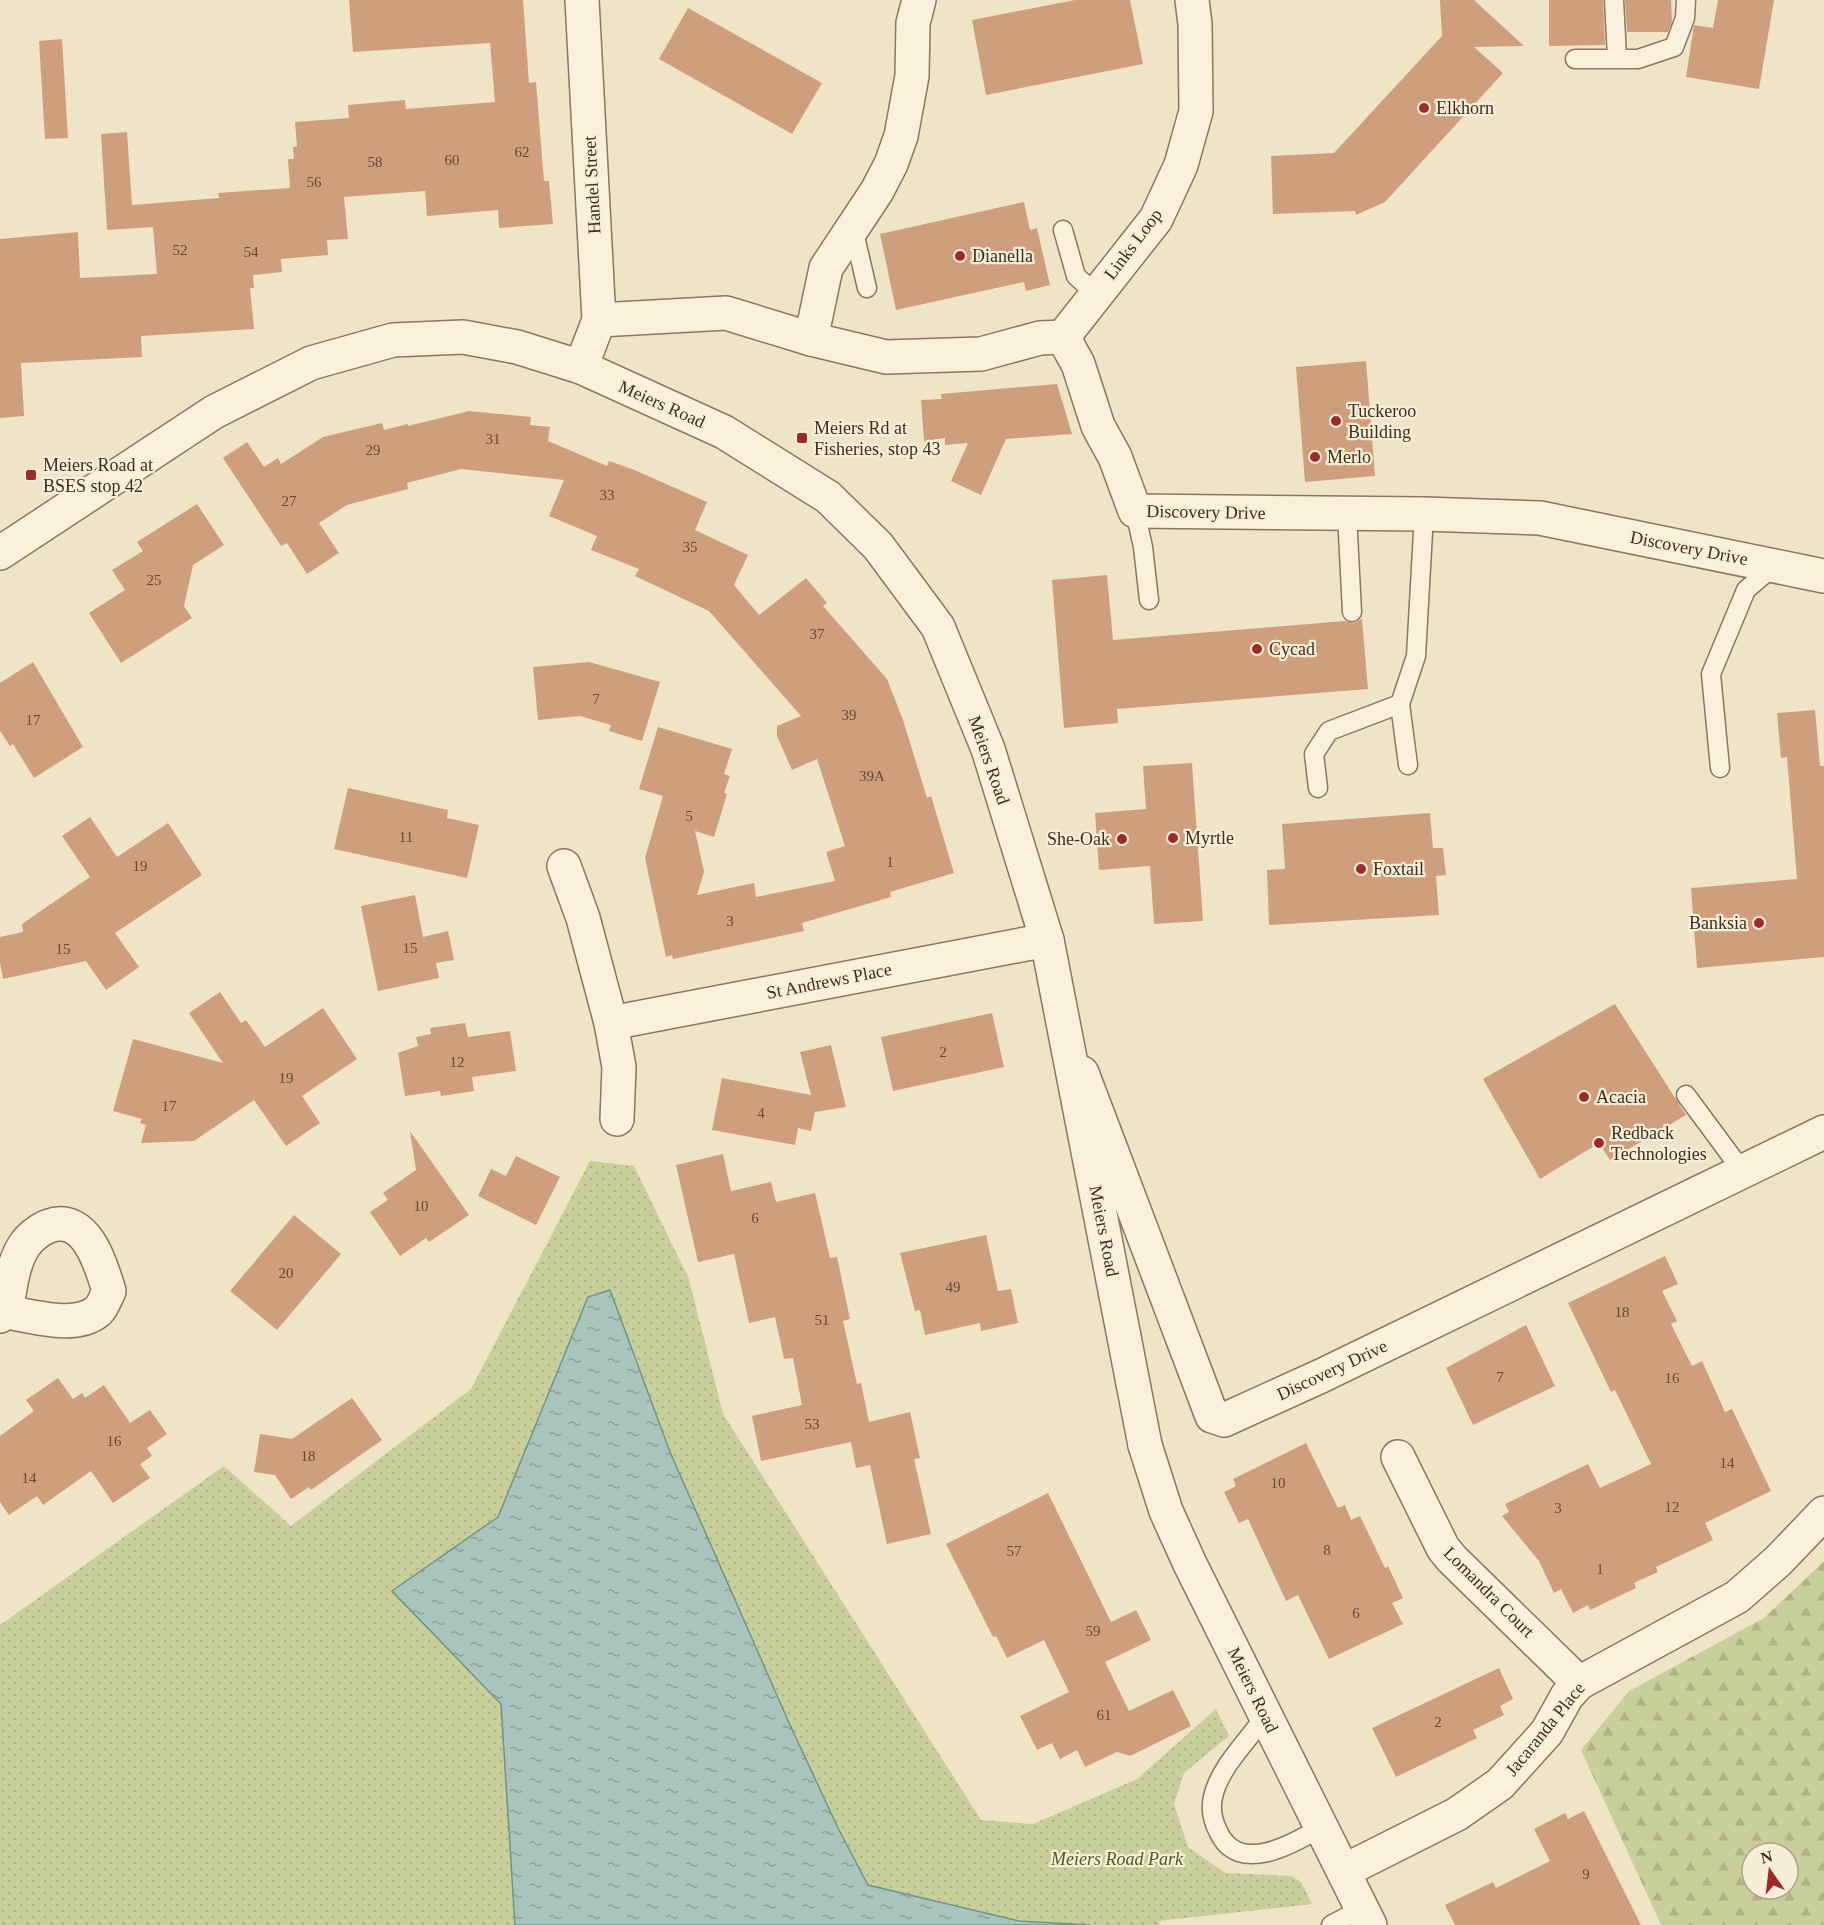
<svg xmlns="http://www.w3.org/2000/svg" width="1824" height="1925" viewBox="0 0 1824 1925" font-family="'Times New Roman',serif">
  <defs>
    <pattern id="green-dots" width="8" height="8" patternUnits="userSpaceOnUse" patternTransform="scale(1.5)"><rect width="8" height="8" fill="#c9cf9b"/><path d="M2 2h.1M6 6h.1" fill="none" stroke="#aeb285" stroke-width="1.8" stroke-linecap="round"/></pattern>
    <pattern id="forest-firs" width="22" height="20" patternUnits="userSpaceOnUse" patternTransform="scale(1.5)"><rect width="22" height="20" fill="#c9cf9b"/><path d="M5 1l3.5 6h-7zM16 11l3.5 6h-7z" fill="#aeb285"/></pattern>
    <pattern id="water-ripples" width="26" height="14" patternUnits="userSpaceOnUse" patternTransform="scale(1.5)"><rect width="26" height="14" fill="#a9c4bc"/><path d="M2 4q2-2 4 0t4 0M15 11q2-2 4 0t4 0" fill="none" stroke="#8ba098"/></pattern>
  </defs>
  <rect width="100%" height="100%" fill="#f0e4c8"/>
  <polygon fill="url(#green-dots)" points="590,1161 634,1166 689,1279 723,1414 981,1820 1033,1824 1137,1779 1216,1709 1229,1736 1184,1773 1174,1804 1188,1847 1225,1873 1292,1876 1301,1882 1312,1904 1158,1921 1161,1925 0,1925 0,1625 224,1466 291,1526 471,1389"/>
  <path fill="url(#forest-firs)" fill-rule="evenodd" d="M1824,1561V1925H1661L1581,1750L1629,1691L1764,1618ZM1752,1853H1788V1889H1752Z"/>
  <polygon fill="url(#water-ripples)" stroke="#6f938a" stroke-width="1.5" points="610,1290 670,1452 790,1725 838,1828 868,1885 1019,1921 1090,1925 515,1925 501,1704 392,1591 498,1517 588,1297"/>
  <g fill="#cf9f7d">
    <polygon points="349,0 523,0 529,83 536,82 544,181 549,181 553,224 499,228 498,210 427,216 425,191 344,197 348,239 327,240 328,255 281,259 282,272 253,275 254,288 250,288 254,329 141,336 142,357 21,363 24,416 0,418 0,239 78,232 80,278 157,274 153,227 107,230 101,134 127,132 132,205 219,198 218,193 290,188 288,159 294,159 293,147 297,146 295,122 349,118 348,105 405,100 406,109 495,102 490,43 353,52"/>
    <polygon points="1075,0 1130,0 1143,64 986,95 972,20"/>
    <polygon points="1440,0 1474,0 1524,46 1474,47 1503,73 1385,202 1356,215 1355,211 1273,214 1271,156 1334,153 1442,36"/>
    <polygon points="1549,0 1603,0 1605,45 1549,46"/>
    <polygon points="1625,0 1671,0 1672,22 1668,32 1627,32"/>
    <polygon points="1718,0 1774,0 1759,89 1686,77 1694,25 1713,28"/>
    <polygon points="688,8 822,83 792,134 659,59"/>
    <polygon points="62,39 68,138 45,139 39,41"/>
    <polygon points="1024,202 1030,230 1037,228 1050,285 1026,291 1024,282 896,310 880,234"/>
    <polygon points="1366,361 1375,476 1305,482 1296,367"/>
    <polygon points="1057,384 1072,434 1006,439 981,495 951,481 968,443 945,445 945,438 924,441 921,400 942,399 941,394"/>
    <polygon points="469,411 531,417 530,425 550,427 548,441 607,466 609,461 632,469 707,502 695,530 748,555 734,585 759,615 806,578 827,603 823,606 887,679 903,720 927,798 931,796 954,873 890,892 891,897 802,923 804,931 673,959 672,955 666,957 645,858 663,796 639,789 658,727 732,749 724,774 730,776 724,793 727,794 714,837 695,831 704,872 697,895 754,883 756,897 835,881 826,852 845,846 817,759 792,770 777,736 777,726 801,716 709,611 635,576 639,569 591,550 597,536 549,516 564,480 461,469 407,483 408,489 347,505 319,523 339,553 307,574 287,543 281,546 223,458 247,442 264,467 278,458 281,464 323,437 382,423 384,430 408,424 408,426"/>
    <polygon points="197,504 224,545 193,565 184,606 192,618 121,663 89,613 125,590 112,570 143,551 137,542"/>
    <polygon points="1107,575 1113,640 1345,621 1353,623 1362,619 1368,689 1117,709 1118,723 1064,728 1052,580"/>
    <polygon points="33,662 83,747 34,778 13,744 10,746 0,731 0,683"/>
    <polygon points="589,662 660,682 642,741 609,731 611,725 580,716 538,720 533,667"/>
    <polygon points="1815,710 1820,766 1824,766 1824,957 1697,968 1691,888 1797,879 1787,757 1781,758 1777,713"/>
    <polygon points="1192,763 1203,921 1154,924 1150,866 1099,870 1095,813 1146,809 1143,766"/>
    <polygon points="348,788 448,810 447,818 479,825 467,878 334,849"/>
    <polygon points="1430,813 1433,848 1443,848 1446,875 1436,876 1439,915 1269,925 1267,870 1285,869 1282,824"/>
    <polygon points="90,817 117,857 168,823 202,875 115,933 139,967 106,990 86,961 3,979 0,963 0,937 23,932 22,924 90,877 62,836"/>
    <polygon points="415,895 423,937 448,931 454,960 436,963 439,978 378,991 361,906"/>
    <polygon points="220,992 241,1023 246,1020 265,1047 323,1008 357,1059 302,1096 320,1123 286,1146 254,1100 194,1141 141,1143 146,1125 140,1123 142,1119 113,1111 133,1039 223,1063 189,1013"/>
    <polygon points="1615,1004 1686,1115 1610,1160 1599,1143 1540,1179 1483,1079"/>
    <polygon points="992,1013 1004,1067 893,1091 881,1037"/>
    <polygon points="465,1023 468,1037 510,1031 516,1071 472,1077 474,1091 441,1096 440,1091 405,1096 398,1053 418,1046 416,1037 431,1034 430,1028"/>
    <polygon points="831,1045 846,1107 815,1112 811,1131 798,1128 795,1145 712,1130 722,1078 811,1095 800,1052"/>
    <polygon points="410,1131 469,1215 429,1242 426,1238 400,1256 370,1212 388,1200 383,1193 416,1170"/>
    <polygon points="723,1154 731,1191 771,1182 776,1202 815,1193 830,1258 837,1257 850,1319 843,1321 857,1384 861,1383 869,1422 910,1412 920,1458 914,1459 931,1534 887,1544 870,1465 856,1468 851,1442 761,1461 752,1416 802,1405 793,1358 784,1359 775,1317 749,1323 734,1254 698,1262 676,1165"/>
    <polygon points="516,1156 560,1177 536,1225 478,1196 491,1169 506,1176"/>
    <polygon points="294,1215 341,1254 277,1330 230,1291"/>
    <polygon points="986,1235 998,1291 1011,1289 1018,1323 981,1331 980,1323 925,1335 920,1310 915,1311 900,1253"/>
    <polygon points="1665,1256 1678,1284 1662,1291 1677,1321 1671,1324 1692,1366 1702,1361 1725,1412 1732,1409 1771,1491 1705,1523 1713,1540 1656,1567 1658,1572 1634,1583 1636,1588 1590,1610 1588,1605 1573,1613 1561,1589 1554,1593 1539,1561 1502,1516 1509,1512 1505,1504 1588,1464 1600,1488 1651,1464 1615,1390 1611,1392 1568,1303"/>
    <polygon points="1526,1325 1555,1386 1473,1425 1446,1368"/>
    <polygon points="58,1378 73,1399 82,1393 85,1398 104,1385 130,1423 150,1410 167,1434 147,1448 152,1456 140,1464 150,1478 113,1503 91,1471 43,1505 37,1496 9,1515 0,1502 0,1436 34,1411 26,1400"/>
    <polygon points="352,1398 382,1440 311,1490 309,1487 291,1499 275,1475 254,1472 260,1434 292,1439"/>
    <polygon points="1306,1443 1338,1508 1345,1505 1351,1520 1360,1516 1385,1568 1388,1566 1403,1598 1392,1603 1403,1624 1329,1659 1298,1595 1286,1601 1248,1519 1239,1523 1224,1492 1236,1486 1233,1479"/>
    <polygon points="1048,1493 1111,1622 1136,1610 1151,1640 1105,1662 1129,1711 1173,1690 1191,1726 1130,1756 1117,1752 1085,1767 1077,1750 1060,1759 1052,1743 1037,1750 1020,1716 1069,1692 1044,1640 1007,1658 996,1636 993,1637 946,1544"/>
    <polygon points="1499,1668 1513,1699 1500,1706 1504,1715 1473,1730 1477,1738 1396,1777 1372,1728"/>
    <polygon points="1584,1811 1641,1925 1455,1925 1445,1905 1493,1882 1496,1888 1550,1861 1534,1829 1565,1813 1568,1819"/>
  </g>
  <g fill="none" stroke-linecap="round" stroke-linejoin="round">
    <g stroke="#8d765c" stroke-width="21">
      <g id="service">
        <polyline points="1614,0 1617,57"/>
        <polyline points="1575,59 1638,59 1674,47 1685,18 1686,0"/>
        <polyline points="853,228 867,288"/>
        <polyline points="1063,230 1076,276 1096,294"/>
        <polyline points="1135,511 1143,547 1149,600"/>
        <polyline points="1347,514 1352,612"/>
        <polyline points="1400,704 1408,765"/>
        <polyline points="1720,768 1711,674 1746,590 1775,565"/>
        <polyline points="1318,788 1314,754 1329,731 1400,704 1416,656 1424,514"/>
        <polyline points="1686,1095 1743,1172"/>
        <path d="M1266,1715C1249,1739 1219,1768 1213,1797C1210,1810 1213,1822 1219,1833C1239,1875 1293,1844 1320,1828"/>
        <polyline points="1331,1925 1346,1917"/>
      </g>
    </g>
    <g stroke="#8d765c" stroke-width="36">
      <g id="minor">
        <polyline points="599,320 726,313 811,339 886,357 981,354 1040,338 1063,337"/>
        <polyline points="1063,337 1078,364 1098,426 1115,457 1135,511 1424,514 1540,518 1824,576"/>
        <polyline points="1063,337 1156,219 1181,165 1196,111 1195,24 1192,0"/>
        <polyline points="811,339 826,268 877,191 891,164 901,136 912,76 913,23 919,0"/>
        <polyline points="581,367 599,320 582,0"/>
        <polyline points="564,866 583,918 611,1023 619,1067 617,1119"/>
        <polyline points="611,1023 1047,940"/>
        <polyline points="1082,1073 1212,1416 1224,1420 1321,1376 1824,1132"/>
        <path d="M0,1316L6,1312C33,1316 75,1330 98,1311C103,1306 106,1297 109,1291C101,1264 86,1213 49,1226C40,1229 29,1238 24,1246C12,1264 10,1291 6,1312"/>
        <polyline points="1145,1445 1166,1511 1190,1564 1370,1925"/>
        <polyline points="1398,1457 1443,1548 1452,1559 1579,1683"/>
        <polyline points="1344,1871 1457,1814 1500,1784 1547,1732 1567,1696 1579,1683 1737,1597 1778,1561 1824,1513"/>
      </g>
    </g>
    <g stroke="#8d765c" stroke-width="36">
      <polyline id="tertiary" points="0,553 214,412 311,363 393,340 463,337 517,347 581,367 724,432 828,497 878,546 938,627 988,749 1047,940 1145,1445"/>
    </g>
    <use href="#service" stroke="#faf1dc" stroke-width="18"/>
    <use href="#minor" stroke="#faf1dc" stroke-width="33"/>
    <use href="#tertiary" stroke="#faf1dc" stroke-width="33"/>
  </g>
  <g fill="#9e2a2b" stroke="#f7eed8" stroke-width="2">
    <circle cx="1424" cy="108" r="6"/>
    <circle cx="960" cy="256" r="6"/>
    <circle cx="1336" cy="421" r="6"/>
    <rect x="796" y="432" width="12" height="12" rx="3"/>
    <circle cx="1315" cy="457" r="6"/>
    <rect x="25" y="469" width="12" height="12" rx="3"/>
    <circle cx="1257" cy="649" r="6"/>
    <circle cx="1173" cy="838" r="6"/>
    <circle cx="1122" cy="839" r="6"/>
    <circle cx="1361" cy="869" r="6"/>
    <circle cx="1759" cy="923" r="6"/>
    <circle cx="1584" cy="1097" r="6"/>
    <circle cx="1599" cy="1143" r="6"/>
  </g>
  <g text-anchor="middle" dominant-baseline="central" stroke-width="4.5" stroke-linejoin="round" paint-order="stroke">
    <g font-size="15" fill="#624a37">
      <text x="522" y="152">62</text>
      <text x="452" y="160">60</text>
      <text x="375" y="162">58</text>
      <text x="314" y="182">56</text>
      <text x="180" y="250">52</text>
      <text x="251" y="252">54</text>
      <text x="493" y="439">31</text>
      <text x="373" y="450">29</text>
      <text x="607" y="495">33</text>
      <text x="289" y="501">27</text>
      <text x="690" y="547">35</text>
      <text x="154" y="580">25</text>
      <text x="817" y="634">37</text>
      <text x="596" y="699">7</text>
      <text x="849" y="715">39</text>
      <text x="33" y="720">17</text>
      <text x="872" y="776">39A</text>
      <text x="689" y="816">5</text>
      <text x="406" y="837">11</text>
      <text x="890" y="862">1</text>
      <text x="140" y="866">19</text>
      <text x="730" y="921">3</text>
      <text x="410" y="948">15</text>
      <text x="63" y="949">15</text>
      <text x="943" y="1052">2</text>
      <text x="457" y="1062">12</text>
      <text x="286" y="1078">19</text>
      <text x="169" y="1106">17</text>
      <text x="761" y="1113">4</text>
      <text x="421" y="1206">10</text>
      <text x="755" y="1218">6</text>
      <text x="286" y="1273">20</text>
      <text x="953" y="1287">49</text>
      <text x="1622" y="1312">18</text>
      <text x="822" y="1320">51</text>
      <text x="1500" y="1377">7</text>
      <text x="1672" y="1378">16</text>
      <text x="812" y="1424">53</text>
      <text x="114" y="1441">16</text>
      <text x="308" y="1456">18</text>
      <text x="1727" y="1463">14</text>
      <text x="29" y="1478">14</text>
      <text x="1278" y="1483">10</text>
      <text x="1672" y="1507">12</text>
      <text x="1558" y="1508">3</text>
      <text x="1327" y="1550">8</text>
      <text x="1014" y="1551">57</text>
      <text x="1600" y="1569">1</text>
      <text x="1356" y="1613">6</text>
      <text x="1093" y="1631">59</text>
      <text x="1104" y="1715">61</text>
      <text x="1438" y="1722">2</text>
      <text x="1586" y="1874">9</text>
    </g>
    <g font-size="18" fill="#3d2e20" stroke="#f7eed8" text-anchor="start">
      <text x="1436" y="108">Elkhorn</text>
      <text x="972" y="256">Dianella</text>
      <text x="1348" y="411">Tuckeroo<tspan x="1348" dy="21">Building</tspan></text>
      <text x="814" y="428">Meiers Rd at<tspan x="814" dy="21">Fisheries, stop 43</tspan></text>
      <text x="1327" y="457">Merlo</text>
      <text x="43" y="465">Meiers Road at<tspan x="43" dy="21">BSES stop 42</tspan></text>
      <text x="1269" y="649">Cycad</text>
      <text x="1185" y="838">Myrtle</text>
      <text x="1110" y="839" text-anchor="end">She-Oak</text>
      <text x="1373" y="869">Foxtail</text>
      <text x="1747" y="923" text-anchor="end">Banksia</text>
      <text x="1596" y="1097">Acacia</text>
      <text x="1611" y="1133">Redback<tspan x="1611" dy="21">Technologies</tspan></text>
    </g>
    <g font-size="18" fill="#3d2e20" stroke="#f7eed8">
      <text transform="translate(592 185) rotate(-93)">Handel Street</text>
      <text transform="translate(1133 244) rotate(-53)">Links Loop</text>
      <text transform="translate(662 404) rotate(24)">Meiers Road</text>
      <text transform="translate(1206 512) rotate(1)">Discovery Drive</text>
      <text transform="translate(1689 548) rotate(11)">Discovery Drive</text>
      <text transform="translate(989 760) rotate(71)">Meiers Road</text>
      <text transform="translate(829 981) rotate(-11)">St Andrews Place</text>
      <text transform="translate(1104 1231) rotate(79)">Meiers Road</text>
      <text transform="translate(1332 1370) rotate(-25)">Discovery Drive</text>
      <text transform="translate(1489 1592) rotate(45)">Lomandra Court</text>
      <text transform="translate(1253 1690) rotate(64)">Meiers Road</text>
      <text transform="translate(1545 1729) rotate(-51)">Jacaranda Place</text>
    </g>
    <g font-size="18" font-style="italic" fill="#4d5a26" stroke="#f7eed8">
      <text x="1117" y="1859">Meiers Road Park</text>
    </g>
  </g>
  <g transform="translate(1770 1871) rotate(346)"><circle r="28" fill="#f7eed8" stroke="#ada18e" stroke-width="1.5"/>
  <path d="M0-4.5L10 22L0 15L-10 22Z" fill="#9e2a2b"/>
  <text y="-9" font-size="16" font-weight="bold" text-anchor="middle" fill="#3d2e20">N</text>
  </g>
</svg>
